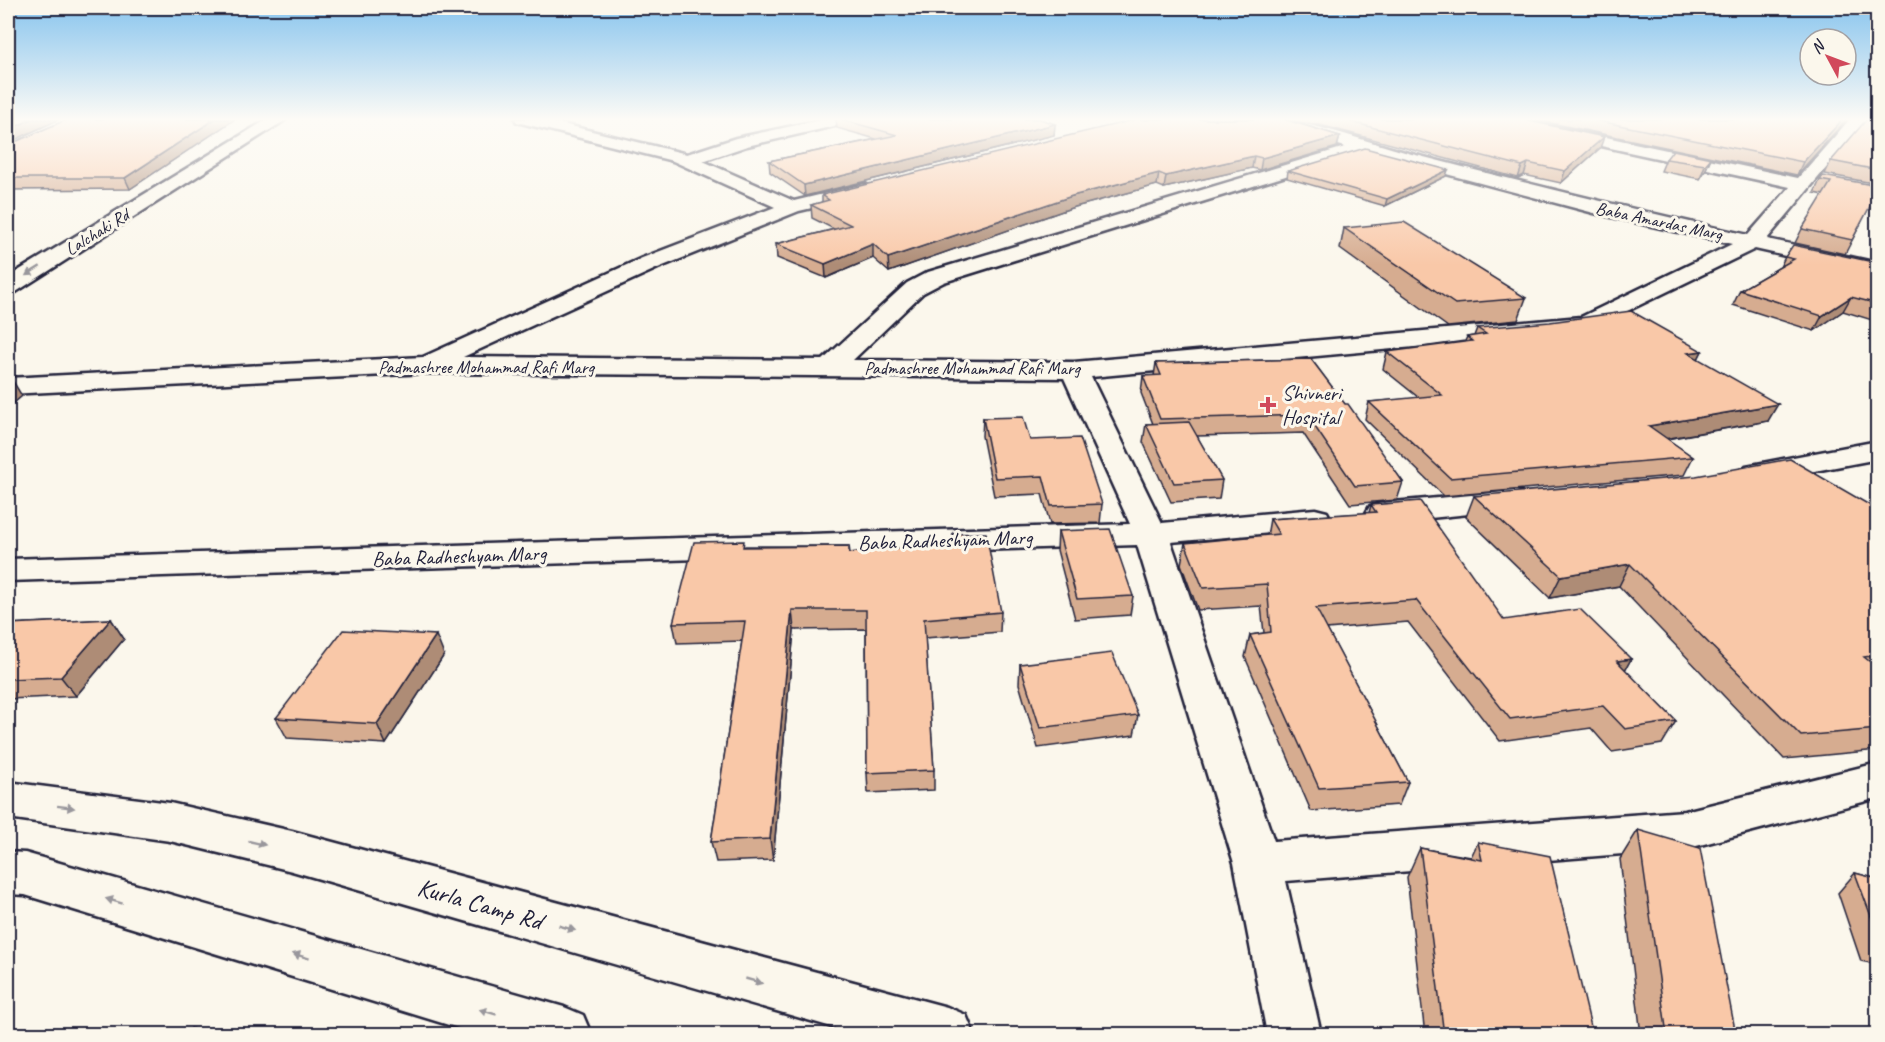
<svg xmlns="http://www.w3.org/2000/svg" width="1885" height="1042" viewBox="0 0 1885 1042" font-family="Caveat,sans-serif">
  <rect width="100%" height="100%" fill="#fbf7ec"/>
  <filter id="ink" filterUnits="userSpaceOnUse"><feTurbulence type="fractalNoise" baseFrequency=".0167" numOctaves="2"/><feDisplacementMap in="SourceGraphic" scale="12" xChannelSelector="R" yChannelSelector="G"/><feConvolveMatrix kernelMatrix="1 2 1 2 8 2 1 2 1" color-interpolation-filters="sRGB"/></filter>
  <g filter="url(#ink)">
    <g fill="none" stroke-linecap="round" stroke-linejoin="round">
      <g stroke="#22223b" stroke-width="5">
        <g id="minor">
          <path d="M515,119H542L687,154L736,138L825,119H854L852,122L747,146L703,161L794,201L865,184L875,190L872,194L799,211L658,268L463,357L823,360L907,283L928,272L1345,147L1263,122L1261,119C1310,119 1371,144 1420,156C1529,184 1638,211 1748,235L1790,187L1500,124L1492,119H1522L1798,178L1850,119H1867L1767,239L1878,263V277L1755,249L1586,331L1091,377L1162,523L1315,509L1327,512L1331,519L1327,526L1315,529L1171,542L1274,841L1685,811L1878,763V798L1685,849L1286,881L1321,1034H1267L1234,863L1137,545L8,581V559L1130,524L1064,378L426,373L8,394V378L423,357L642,258L775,207L673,161L517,122ZM1363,152L1594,213L1732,244L1581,317L1074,362L853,360L923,293L944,282Z"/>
          <polygon points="1878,441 1878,459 1757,482 1746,480 1741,473 1746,466 1757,464"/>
          <polygon points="1516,491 1527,494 1532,501 1527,508 1382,523 1370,520 1366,513 1370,506 1382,503"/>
        </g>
      </g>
      <g stroke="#22223b" stroke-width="5">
        <g id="major">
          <polygon points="268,119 287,119 16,292 8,294 8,277"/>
          <polygon points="8,782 170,803 292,831 947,1007 966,1015 974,1034 856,1034 292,871 170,841 8,818"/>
          <polygon points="8,852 25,853 564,1007 583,1015 591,1034 478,1034 25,895 8,894"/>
        </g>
      </g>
      <use href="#minor" fill="#fbf7ec" fill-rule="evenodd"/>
      <use href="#major" fill="#fbf7ec" fill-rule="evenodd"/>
    </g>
    <g fill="#d6ac90" stroke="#22223b" stroke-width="1.5">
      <polygon points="68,119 235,119 130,189 8,190 8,145"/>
      <polygon points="836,119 1040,119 1055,124 1054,135 805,196 770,172 769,161 876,139 837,128"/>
      <polygon points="1152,119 1520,119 1600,148 1561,183 1524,175 1518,178 1320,125 1291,121 1340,136 1337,147 1260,170 1252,168 1164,188 1157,185 1071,208 889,272 873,258 826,278 777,258 776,244 834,229 812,218 811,205 822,202 822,195"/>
      <polygon points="1532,119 1847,119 1797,175"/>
      <polygon points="1878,119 1878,184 1825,174 1831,161"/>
      <polygon points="1711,158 1705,171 1700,179 1661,171 1666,159"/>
      <polygon points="1288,171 1446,176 1385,206 1287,178"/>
      <polygon points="1820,180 1878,186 1878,205 1871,204 1845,254 1795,243 1802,229 1824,195 1814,193"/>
      <polygon points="1344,228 1526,298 1518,320 1448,327 1340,249"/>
      <polygon points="1785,257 1878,263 1878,314 1872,320 1843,311 1814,331 1733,305 1740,290 1780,267"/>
      <polygon points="1477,328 1702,351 1698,359 1768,421 1667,439 1693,457 1684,475 1444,496 1365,419 1369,402 1419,398 1383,369 1387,352 1465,341 1467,337 1474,336"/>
      <polygon points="1311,359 1403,482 1397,500 1350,504 1303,433 1197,436 1222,480 1219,499 1171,502 1143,442 1146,424 1153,424 1141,393 1143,376 1154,376 1156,363"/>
      <polygon points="983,418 1030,440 1102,504 1100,523 1050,524 1042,494 994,496 982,436"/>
      <polygon points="1474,496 1878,510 1878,750 1784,759 1619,586 1550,598 1466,517"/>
      <polygon points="1371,505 1504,620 1631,659 1625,670 1676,721 1662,744 1612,752 1591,728 1500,741 1408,622 1327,629 1408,782 1399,805 1311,811 1245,657 1250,635 1264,633 1261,606 1198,610 1181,564 1185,543 1267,536 1270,519 1369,513"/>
      <polygon points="1058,531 1133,596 1130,615 1075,619 1057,550"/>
      <polygon points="953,534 1001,612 1000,632 925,638 934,770 934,790 868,793 867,773 866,629 794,630 773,860 716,862 711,842 742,641 677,643 673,623 745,546 849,546 850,553 953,542"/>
      <polygon points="111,619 124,639 76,696 8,699 8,624"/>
      <polygon points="444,655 386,744 287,738 276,718"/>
      <polygon points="1020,664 1138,715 1134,735 1038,748 1019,684"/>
      <polygon points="1638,830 1736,1035 1641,1035 1620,859"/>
      <polygon points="1478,842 1593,1035 1425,1035 1407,877 1420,848 1471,857"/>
      <polygon points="1855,873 1878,879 1878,972 1875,964 1861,961 1838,893"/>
    </g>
    <g fill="#ae8c76" stroke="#22223b" stroke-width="1.5">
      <polygon points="32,119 60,119 8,143 8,130"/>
      <polygon points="215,119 235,119 130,189 125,178"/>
      <polygon points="1843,119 1847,119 1797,175 1803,162"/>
      <polygon points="1055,124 1054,135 805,196 804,185"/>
      <polygon points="1340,136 1337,147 1260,170 1262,158"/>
      <polygon points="1604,137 1600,148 1561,183 1565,171"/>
      <polygon points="1254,156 1252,168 1164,188 1166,176"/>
      <polygon points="1711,158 1705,171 1700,179 1705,165"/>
      <polygon points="1528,163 1524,175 1518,178 1522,166"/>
      <polygon points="1448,170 1446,176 1385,206 1387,199"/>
      <polygon points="1159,173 1157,185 1071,208 889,272 888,258 1072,196"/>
      <polygon points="873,244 873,258 826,278 825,264"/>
      <polygon points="1851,297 1843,311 1814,331 1822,316"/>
      <polygon points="1702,351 1694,367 1688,353"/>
      <polygon points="8,373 22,396 8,408"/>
      <polygon points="1778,404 1768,421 1641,443 1649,426"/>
      <polygon points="1630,564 1619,586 1550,598 1561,576"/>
      <polygon points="792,610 794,630 773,860 770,839"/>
      <polygon points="111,619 124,639 76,696 61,677"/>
      <polygon points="436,635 444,655 386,744 377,724"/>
      <polygon points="1631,659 1619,681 1617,661"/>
    </g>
    <g fill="#f9c8a8" stroke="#22223b" stroke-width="1.5">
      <polygon points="8,119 32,119 8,130"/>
      <polygon points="68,119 215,119 125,178 8,178 8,145"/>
      <polygon points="840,119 1040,119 1055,124 804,185 769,161 897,135"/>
      <polygon points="1138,119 1147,120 1152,119 1283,119 1340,136 1262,158 1254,156 1166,176 1159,173 1072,196 888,258 873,244 825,264 776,244 851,225 811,205 829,200 822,195"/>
      <polygon points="1340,119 1520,119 1604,137 1565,171 1528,163 1522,166"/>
      <polygon points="1589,119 1843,119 1803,162"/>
      <polygon points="1867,119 1878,119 1878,170 1831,161"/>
      <polygon points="1365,148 1448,170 1387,199 1288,171"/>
      <polygon points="1673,150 1711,158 1705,165 1666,159"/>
      <polygon points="1823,176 1878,186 1878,191 1852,240 1802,229 1831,182 1820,180"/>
      <polygon points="1404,222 1526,298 1455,304 1344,228"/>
      <polygon points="1793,245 1878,263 1878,304 1851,297 1822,316 1740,290 1794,259 1785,257"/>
      <polygon points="1631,311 1702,351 1688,353 1778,404 1649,426 1693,457 1450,478 1369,402 1442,395 1387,352 1472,341 1467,337 1486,334 1477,328 1550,322"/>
      <polygon points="1311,359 1345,404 1348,404 1403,482 1355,486 1307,415 1160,419 1143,376 1161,375 1156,363"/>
      <polygon points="1023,417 1030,440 1080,438 1102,504 1051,506 1043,476 995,478 983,418"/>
      <polygon points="1189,422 1222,480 1174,483 1146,424"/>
      <polygon points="1790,459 1878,510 1878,655 1864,657 1878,668 1878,729 1801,736 1630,564 1561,576 1474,496 1696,476"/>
      <polygon points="1420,501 1504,620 1580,609 1631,659 1617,661 1676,721 1625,729 1603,706 1510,719 1416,600 1316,608 1408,782 1319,788 1250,635 1271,632 1267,584 1203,588 1185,543 1279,534 1270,519 1376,512 1371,505"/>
      <polygon points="1110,529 1133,596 1077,599 1058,531"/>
      <polygon points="986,533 1001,612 924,619 934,770 867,773 866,610 792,610 770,839 711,842 745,621 673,623 694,542 744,541 743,547 849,546 849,553 953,542 953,534"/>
      <polygon points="111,619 61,677 8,679 8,624"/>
      <polygon points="343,630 436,635 377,724 276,718"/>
      <polygon points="1112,653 1138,715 1040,728 1020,664"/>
      <polygon points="1638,830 1700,848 1736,1035 1667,1035"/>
      <polygon points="1478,842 1550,856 1593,1035 1444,1035 1420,848 1482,860"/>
      <polygon points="1855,873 1878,879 1878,935"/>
      <polygon points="191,1028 215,1035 186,1035"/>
    </g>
    <defs><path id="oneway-solid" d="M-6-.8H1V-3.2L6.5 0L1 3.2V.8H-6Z" transform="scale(1.5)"/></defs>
    <g fill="#99979c">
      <use href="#oneway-solid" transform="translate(33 271) rotate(148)"/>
      <use href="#oneway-solid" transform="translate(66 807) rotate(7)"/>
      <use href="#oneway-solid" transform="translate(257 843) rotate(13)"/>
      <use href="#oneway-solid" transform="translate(114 901) rotate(-163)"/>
      <use href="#oneway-solid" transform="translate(567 928) rotate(16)"/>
      <use href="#oneway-solid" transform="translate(301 956) rotate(-163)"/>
      <use href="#oneway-solid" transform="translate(754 981) rotate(16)"/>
      <use href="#oneway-solid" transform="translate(488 1012) rotate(-163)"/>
    </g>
  </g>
  <linearGradient id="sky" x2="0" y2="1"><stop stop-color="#87c4ee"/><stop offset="0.45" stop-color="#fdfbf6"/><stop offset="1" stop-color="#fdfbf6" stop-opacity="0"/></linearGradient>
  <rect width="1885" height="265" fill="url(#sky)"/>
  <path fill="#d1495b" stroke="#fbf7ec" stroke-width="2" d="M1265 396h6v6h6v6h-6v6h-6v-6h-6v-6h6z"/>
  <g text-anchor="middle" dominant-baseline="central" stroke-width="6" stroke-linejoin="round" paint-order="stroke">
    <g font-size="18" fill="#22223b" stroke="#fbf7ec">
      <text transform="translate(1659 221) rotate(12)">Baba Amardas Marg</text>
      <text transform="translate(97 232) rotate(-32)">Lalchaki Rd</text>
      <text x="486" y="367">Padmashree Mohammad Rafi Marg</text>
      <text x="972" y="368">Padmashree Mohammad Rafi Marg</text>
    </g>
    <g font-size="21" fill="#22223b" stroke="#fbf7ec" text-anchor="start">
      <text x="1282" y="393">Shivneri<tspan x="1282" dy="24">Hospital</tspan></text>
    </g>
    <g font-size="21" fill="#22223b" stroke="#fbf7ec">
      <text transform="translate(945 540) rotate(-2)">Baba Radheshyam Marg</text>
      <text transform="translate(459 556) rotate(-2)">Baba Radheshyam Marg</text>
    </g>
    <g font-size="26" fill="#22223b" stroke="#fbf7ec">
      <text transform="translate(480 904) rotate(16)">Kurla Camp Rd</text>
    </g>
  </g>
  <rect width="1885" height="1042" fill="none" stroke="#fbf7ec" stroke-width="30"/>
  <rect x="15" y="15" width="1855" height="1012" fill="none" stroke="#22223b" stroke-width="2" filter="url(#ink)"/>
  <g transform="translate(1828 57) rotate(311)"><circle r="28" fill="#fbf7ec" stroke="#a4a2a5" stroke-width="1.5"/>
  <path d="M0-4.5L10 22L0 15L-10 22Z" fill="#d1495b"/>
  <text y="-9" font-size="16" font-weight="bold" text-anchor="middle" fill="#22223b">N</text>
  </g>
</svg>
